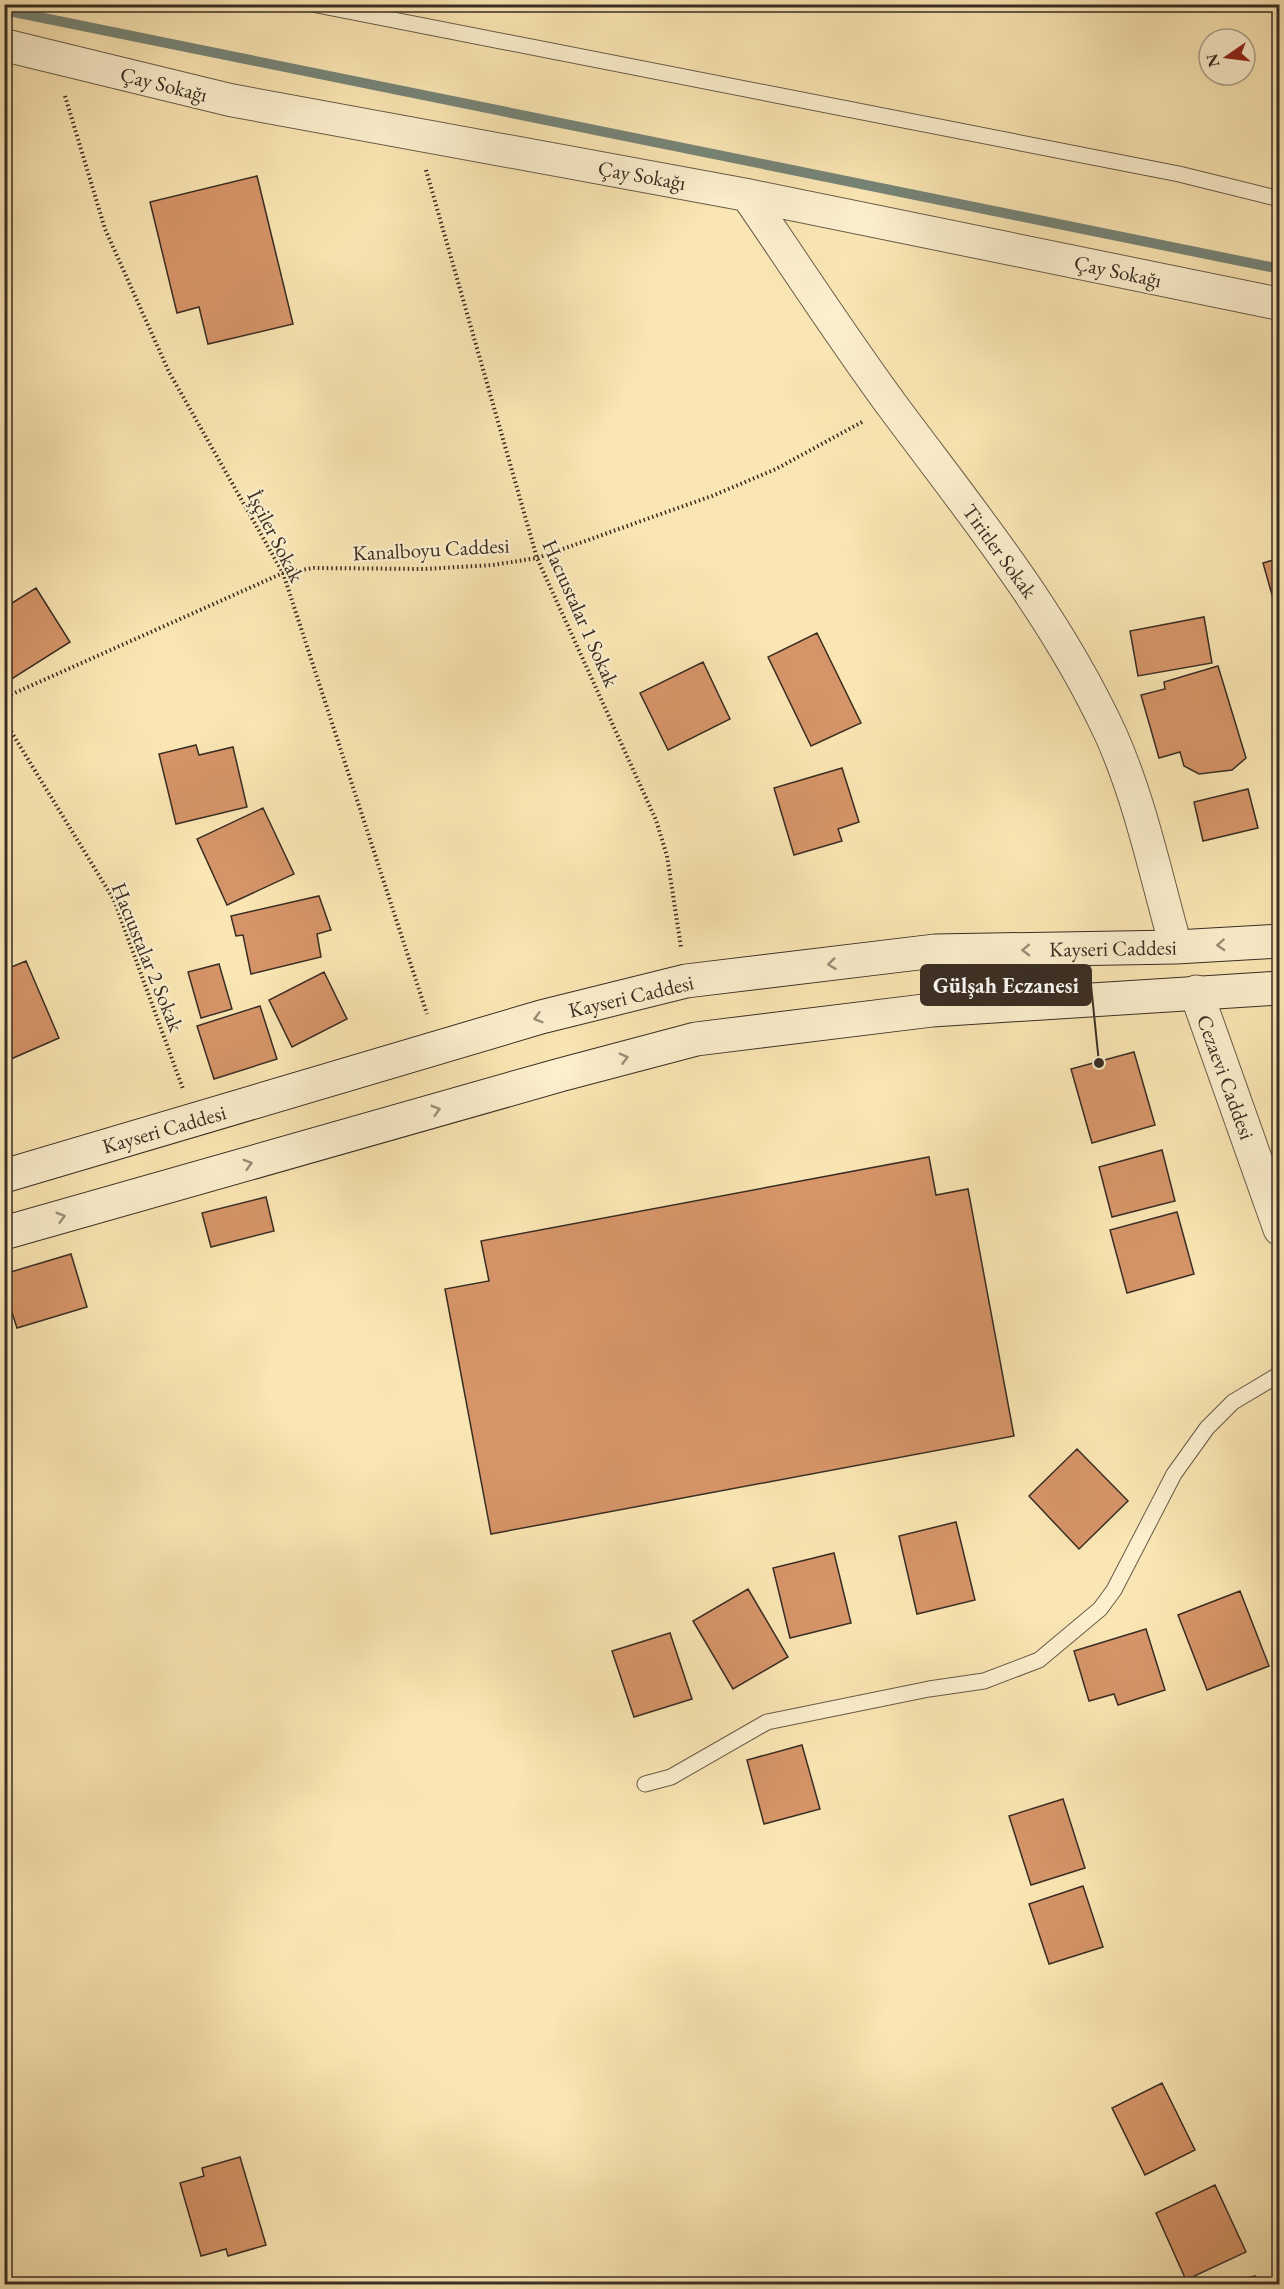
<svg xmlns="http://www.w3.org/2000/svg" width="1284" height="2289" font-family="'EB Garamond',serif">
  <style>
    .lines { fill: none; stroke-linecap: round; stroke-linejoin: round }
    .stream { stroke: #768578; stroke-width: 10 }
    .building { fill: #d69569; stroke: #392d23; stroke-width: 1.5 }
    .service-casing { stroke: #695b47; stroke-width: 17 }
    .minor-casing { stroke: #695b47; stroke-width: 34 }
    .tertiary-casing { stroke: #695b47; stroke-width: 35 }
    .secondary-casing { stroke: #392d23; stroke-width: 35 }
    .path { stroke: #392d23; stroke-width: 4; stroke-dasharray: 1.5 3; stroke-linecap: butt }
    .service { stroke: #fcefce; stroke-width: 15 }
    .minor { stroke: #fcefce; stroke-width: 32 }
    .tertiary { stroke: #fcefce; stroke-width: 33 }
    .secondary { stroke: #fcefce; stroke-width: 33 }
    .oneway { stroke: #9a8e78 }
    .labels { text-anchor: middle; dominant-baseline: central; stroke-width: 4.5; stroke-linejoin: round; paint-order: stroke }
    .street-label { font-size: 21px; fill: #392d23; stroke: #fcefce }
    .leader { fill: none; stroke: #392d23; stroke-width: 2 }
    .callout-dot { fill: #392d23; stroke: #fcefce; stroke-width: 2 }
    .callout { fill: #392d23; stroke: #392d23; stroke-width: 2 }
    .callout-label { font-size: 22px; text-anchor: middle; font-weight: bold; fill: #fff }
  </style>
  <rect width="100%" height="100%" fill="#fae6b4"/>
  <filter id="stains"><feTurbulence type="fractalNoise" baseFrequency=".00333" numOctaves="4"/><feColorMatrix values="0 0 0 0 .2 0 0 0 0 .09 0 0 0 0 .02 0 0 0 .5 -.17"/></filter>
  <radialGradient id="worn" r=".72"><stop offset=".6" stop-color="#630" stop-opacity="0"/><stop offset="1" stop-color="#630" stop-opacity=".3"/></radialGradient>
  <g class="lines">
    <path class="stream" d="M4,10L1280,269"/>
  </g>
  <path class="building" d="M257,176L293,324L208,344L199,307L177,313L150,202Z
    M1280,558V623L1263,563Z
    M36,588L70,642L10,680L4,670V608Z
    M1204,617L1212,663L1138,676L1130,631Z
    M817,633L861,723L811,746L768,657Z
    M703,662L730,719L668,750L640,693Z
    M1218,666L1246,758L1232,770L1199,774L1184,766L1180,752L1159,758L1141,695L1165,689L1164,682Z
    M196,745L199,755L233,747L247,807L176,824L159,754Z
    M842,768L859,822L838,829L842,841L794,855L774,788Z
    M1248,789L1258,828L1203,841L1194,802Z
    M263,808L294,874L227,905L197,839Z
    M319,896L331,930L317,934L321,957L251,974L243,935L236,936L231,916Z
    M26,961L59,1038L4,1062V970Z
    M219,964L232,1009L201,1018L188,972Z
    M324,972L347,1019L292,1047L269,1000Z
    M260,1006L277,1059L214,1079L197,1026Z
    M1134,1052L1155,1125L1092,1143L1071,1069Z
    M1162,1150L1175,1201L1112,1217L1099,1167Z
    M929,1157L936,1195L968,1189L1014,1436L491,1534L445,1289L489,1281L481,1241Z
    M266,1197L274,1231L211,1247L202,1213Z
    M1177,1212L1194,1274L1127,1293L1110,1230Z
    M71,1254L87,1307L17,1328L4,1288V1274Z
    M1077,1449L1128,1501L1079,1549L1029,1496Z
    M956,1522L975,1600L917,1614L899,1536Z
    M834,1553L851,1623L790,1638L773,1568Z
    M748,1589L788,1657L733,1689L693,1621Z
    M1240,1591L1269,1666L1207,1690L1178,1615Z
    M1146,1629L1165,1690L1118,1705L1114,1694L1089,1701L1074,1651Z
    M670,1633L692,1699L634,1717L612,1651Z
    M802,1745L820,1809L764,1824L747,1760Z
    M1063,1799L1085,1868L1031,1885L1009,1816Z
    M1083,1886L1103,1947L1049,1964L1029,1904Z
    M1162,2083L1195,2150L1145,2175L1112,2108Z
    M240,2157L266,2245L228,2256L226,2249L201,2256L180,2183L204,2176L202,2168Z
    M1215,2185L1246,2252L1186,2280L1156,2213Z
    M1255,2276L1257,2284H1225Z
    M962,2280L963,2284H940Z"/>
  <g class="lines">
    <g class="service-casing">
      <path id="service" d="M312,4L1179,174L1280,199
        M645,1784L671,1777L767,1722L929,1689L984,1681L1039,1660L1100,1609L1114,1590L1174,1474L1207,1428L1233,1402L1280,1374"/>
    </g>
    <g class="minor-casing">
      <path id="minor" d="M4,45L230,100L747,195L1280,304
        M747,195C796,266 843,339 894,408C972,513 1056,615 1111,735C1141,802 1156,877 1176,947"/>
    </g>
    <g class="tertiary-casing">
      <path id="tertiary" d="M1196,992L1280,1229"/>
    </g>
    <g class="secondary-casing">
      <path id="secondary" d="M4,1176L541,1017L686,981L935,951L1176,947L1280,941
        M4,1233L560,1075L696,1039L932,1010L1280,988"/>
    </g>
    <path class="path" d="M65,96L105,229L169,372L283,573L427,1014
      M426,170L537,558L656,820L667,856L681,947
      M4,700L10,695L283,573L314,568L425,569L493,565L537,558L712,496L776,469L862,422
      M4,720L114,900L183,1089"/>
    <use href="#service" class="service"/>
    <use href="#minor" class="minor"/>
    <use href="#tertiary" class="tertiary"/>
    <use href="#secondary" class="secondary"/>
  </g>
  <defs><path id="oneway-chevron" d="M-2-3.5L2.5 0L-2 3.5" fill="none" stroke-width="1.6" stroke-linecap="round" stroke-linejoin="round" transform="scale(1.5)"/></defs>
  <g class="oneway">
    <use href="#oneway-chevron" transform="translate(1221 945) rotate(177)"/>
    <use href="#oneway-chevron" transform="translate(1026 950) rotate(179)"/>
    <use href="#oneway-chevron" transform="translate(832 964) rotate(173)"/>
    <use href="#oneway-chevron" transform="translate(538 1018) rotate(164)"/>
    <use href="#oneway-chevron" transform="translate(624 1058) rotate(-15)"/>
    <use href="#oneway-chevron" transform="translate(436 1110) rotate(-16)"/>
    <use href="#oneway-chevron" transform="translate(248 1164) rotate(-16)"/>
    <use href="#oneway-chevron" transform="translate(61 1217) rotate(-16)"/>
  </g>
  <g class="labels">
    <g class="street-label">
      <text transform="translate(164 84) rotate(14)">Çay Sokağı</text>
      <text transform="translate(642 175) rotate(10)">Çay Sokağı</text>
      <text transform="translate(1118 271) rotate(12)">Çay Sokağı</text>
      <text transform="translate(276 536) rotate(63)">İşçiler Sokak</text>
      <text transform="translate(431 549) rotate(-3)">Kanalboyu Caddesi</text>
      <text transform="translate(1000 551) rotate(54)">Tiritler Sokak</text>
      <text transform="translate(581 613) rotate(66)">Hacıustalar 1 Sokak</text>
      <text transform="translate(1113 948) rotate(-1)">Kayseri Caddesi</text>
      <text transform="translate(148 957) rotate(68)">Hacıustalar 2 Sokak</text>
      <text transform="translate(631 996) rotate(-13)">Kayseri Caddesi</text>
      <text transform="translate(1226 1077) rotate(70)">Cezaevi Caddesi</text>
      <text transform="translate(164 1129) rotate(-16)">Kayseri Caddesi</text>
    </g>
  </g>
  <path class="leader" d="M1099 1063L1091 985"/>
  <circle class="callout-dot" cx="1099" cy="1063" r="6"/>
  <rect class="callout" x="921" y="965" width="170" height="40" rx="6"/>
  <g class="callout-label">
    <text x="1006" y="993">Gülşah Eczanesi</text>
  </g>
  <rect width="1284" height="2289" fill="none" stroke="#fae6b4" stroke-width="24"/>
  <rect x="6" y="6" width="1272" height="2277" fill="none" stroke="#392d23" stroke-width="3"/>
  <rect x="12" y="12" width="1260" height="2265" fill="none" stroke="#392d23" stroke-width="1.5"/>
  <g transform="translate(1227 57) rotate(256)"><circle r="28" fill="#fcefce" stroke="#aea18a" stroke-width="1.5"/>
  <path d="M0-4.5L10 22L0 15L-10 22Z" fill="#8f2418"/>
  <text y="-9" font-size="16" font-weight="bold" text-anchor="middle" fill="#392d23">N</text>
  </g>
  <rect width="100%" height="100%" filter="url(#stains)"/>
  <rect width="100%" height="100%" fill="url(#worn)"/>
</svg>
